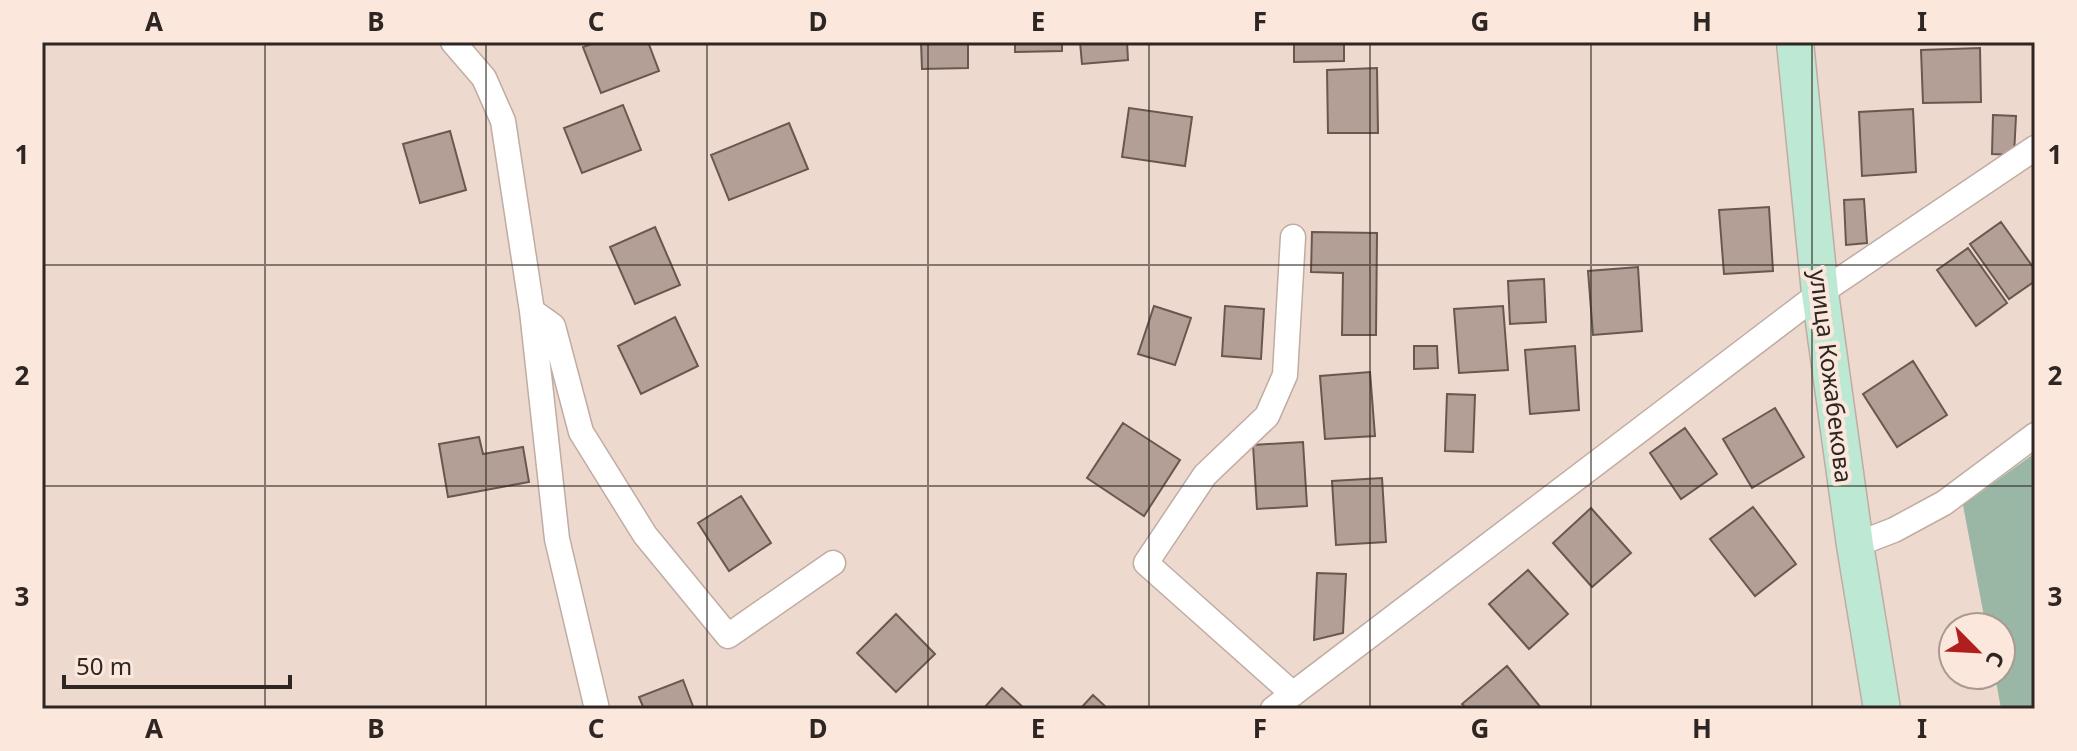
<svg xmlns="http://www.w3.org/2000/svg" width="2077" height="751" font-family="'Noto Sans',sans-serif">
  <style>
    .green { fill: #9ab6a5 }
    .building { fill: #b39f96; stroke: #6a5850; stroke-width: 2 }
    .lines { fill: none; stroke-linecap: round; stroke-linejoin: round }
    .minor-casing { stroke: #c0aca2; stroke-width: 27 }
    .secondary-casing { stroke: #c0aca2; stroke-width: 39 }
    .minor { stroke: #fff; stroke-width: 24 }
    .secondary { stroke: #bce8d4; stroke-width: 36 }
    .grid { fill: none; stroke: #2d2622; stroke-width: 2; stroke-opacity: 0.55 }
    .labels { text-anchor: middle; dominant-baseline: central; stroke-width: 8; stroke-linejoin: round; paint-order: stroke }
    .street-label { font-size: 24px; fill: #2d2622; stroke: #fbe7dc }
    .neatline { fill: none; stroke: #2d2622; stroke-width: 3 }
    .grid-label { font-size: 26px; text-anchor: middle; font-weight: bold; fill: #2d2622 }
  </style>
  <rect width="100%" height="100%" fill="#eed9cf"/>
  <path class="green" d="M2035,453V709H2001L1995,675H2001V627H1986L1963,505Z"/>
  <path class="building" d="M597,42H648L659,71L601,93L583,47Z
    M921,42H968V68L922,69Z
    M1015,42H1062V51L1015,52Z
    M1080,42H1127L1128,60L1082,64Z
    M1294,42H1344V61L1294,62Z
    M1980,48L1981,102L1923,103L1921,50Z
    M1377,68L1378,133H1328L1327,70Z
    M623,105L641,150L582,173L564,128Z
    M1129,108L1192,117L1185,166L1122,157Z
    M1913,109L1916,172L1862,176L1859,112Z
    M1993,115L2016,116L2014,155L1992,154Z
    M789,123L808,169L729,200L711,155Z
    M450,131L466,190L420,203L403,144Z
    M1864,199L1867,243L1846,245L1844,200Z
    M1769,207L1773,271L1724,274L1719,210Z
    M2001,222L2035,270V281L2009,299L1970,244Z
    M655,227L680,285L635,304L610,247Z
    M1312,232L1377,233L1376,335H1342L1343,273L1311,272Z
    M1968,248L2007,303L1976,326L1937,270Z
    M1638,267L1642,331L1593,335L1588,271Z
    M1544,279L1546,322L1510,324L1508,281Z
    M1154,306L1191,318L1175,365L1138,354Z
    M1225,306L1264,309L1261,359L1222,356Z
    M1503,306L1508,370L1459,373L1454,309Z
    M675,317L698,366L641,394L618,346Z
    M1414,346H1437L1438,368L1414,369Z
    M1575,346L1579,410L1530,414L1525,350Z
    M1913,361L1947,415L1897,447L1863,394Z
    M1370,372L1375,436L1325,439L1320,376Z
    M1447,394L1475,395L1473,452L1445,451Z
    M1775,408L1804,457L1752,488L1723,439Z
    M1123,423L1180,460L1144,516L1087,478Z
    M1685,428L1717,474L1681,499L1650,453Z
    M479,437L483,454L523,447L529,482L448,497L439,444Z
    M1303,442L1307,506L1257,509L1253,445Z
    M1382,478L1386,542L1336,545L1332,481Z
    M741,496L771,543L729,571L698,523Z
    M1753,507L1796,564L1755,596L1710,539Z
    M1591,508L1631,553L1592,587L1553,543Z
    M1528,570L1568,614L1529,649L1489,604Z
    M1317,573L1346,574L1343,633L1314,640Z
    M896,614L935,654L896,692L857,653Z
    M1507,666L1542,709H1467L1462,704Z
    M683,680L694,709H644L639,697Z
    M1002,688L1025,709H983Z
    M1093,695L1108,709H1080Z"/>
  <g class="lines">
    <g class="minor-casing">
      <path id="minor" d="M453,42L484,78L503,121L532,311L557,539L597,709
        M1293,237L1285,375L1267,416L1205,475L1146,563L1293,694
        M532,311L553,326L581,432L645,535L728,636L833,563
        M1855,545L1894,530L1944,503L2035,435
        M1273,709L1820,293L2035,148"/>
    </g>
    <g class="secondary-casing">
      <path id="secondary" d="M1795,42L1820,293L1855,545L1882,709"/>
    </g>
    <use href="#minor" class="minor"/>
    <use href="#secondary" class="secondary"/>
  </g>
  <path class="grid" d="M265,42V709M486,42V709M707,42V709M928,42V709M1149,42V709M1370,42V709M1591,42V709M1812,42V709M42,265H2035M42,486H2035"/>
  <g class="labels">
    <g class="street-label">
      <text transform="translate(1832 376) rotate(83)">улица Кожабекова</text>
    </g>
  </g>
  <rect width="2077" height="751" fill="none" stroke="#fbe7dc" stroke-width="88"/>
  <g transform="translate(1977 651) rotate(114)"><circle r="38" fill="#fbe7dc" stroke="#a99a92" stroke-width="2"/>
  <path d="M0-6L14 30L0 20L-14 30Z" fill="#b01f1d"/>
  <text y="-12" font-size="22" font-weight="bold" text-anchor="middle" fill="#2d2622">С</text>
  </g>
  <path d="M64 675v12h226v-12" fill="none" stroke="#2d2622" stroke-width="4"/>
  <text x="76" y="675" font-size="24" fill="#2d2622" stroke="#fbe7dc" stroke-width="6" paint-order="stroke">50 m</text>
  <rect x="44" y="44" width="1989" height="663" class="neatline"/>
  <g class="grid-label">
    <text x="154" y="31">A</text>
    <text x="376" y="31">B</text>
    <text x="596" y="31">C</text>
    <text x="818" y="31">D</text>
    <text x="1038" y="31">E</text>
    <text x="1260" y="31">F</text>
    <text x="1480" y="31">G</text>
    <text x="1702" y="31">H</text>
    <text x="1922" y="31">I</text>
    <text x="22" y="164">1</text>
    <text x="2055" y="164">1</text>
    <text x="22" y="385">2</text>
    <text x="2055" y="385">2</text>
    <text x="22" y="606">3</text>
    <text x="2055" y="606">3</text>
    <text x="154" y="738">A</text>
    <text x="376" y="738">B</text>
    <text x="596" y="738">C</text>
    <text x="818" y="738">D</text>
    <text x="1038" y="738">E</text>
    <text x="1260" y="738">F</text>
    <text x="1480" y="738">G</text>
    <text x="1702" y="738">H</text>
    <text x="1922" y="738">I</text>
  </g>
</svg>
